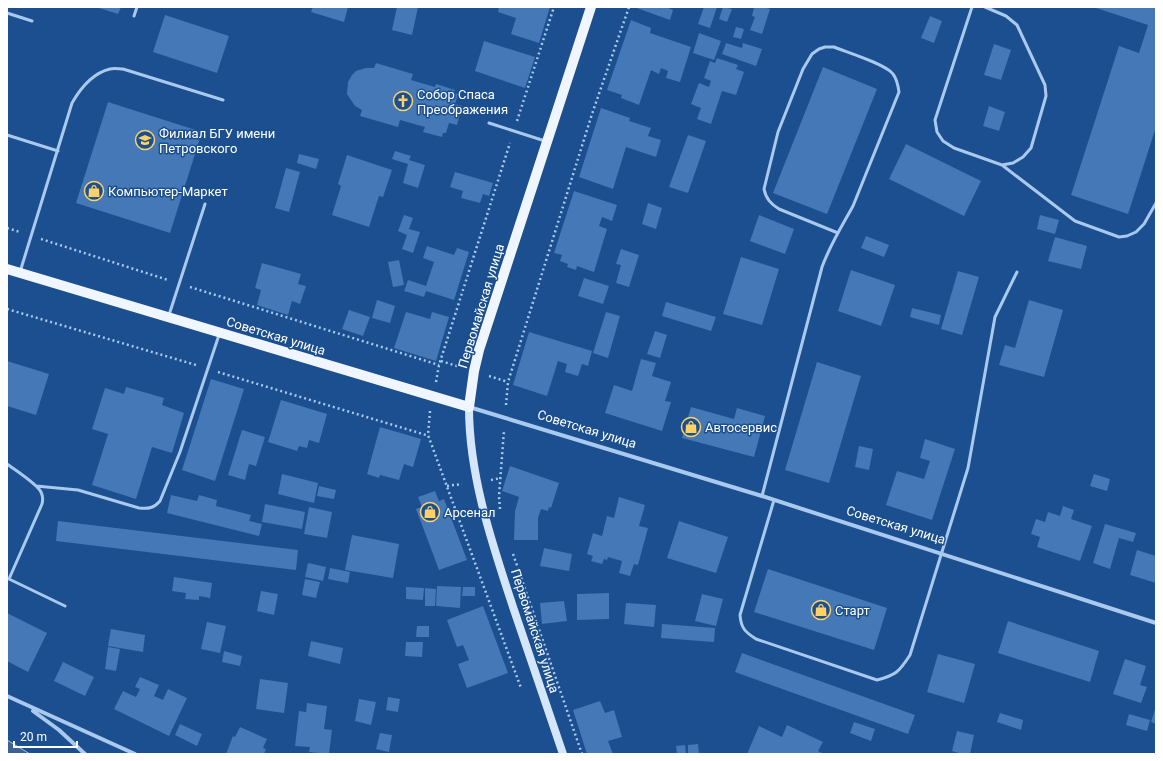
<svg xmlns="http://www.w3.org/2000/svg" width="1163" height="761" font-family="Roboto,sans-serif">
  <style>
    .water { fill: #3c6290; stroke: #9cc4f0 }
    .building { fill: #4478b7 }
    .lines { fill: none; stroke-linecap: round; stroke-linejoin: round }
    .path { stroke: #a9c9ee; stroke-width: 2.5; stroke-dasharray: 2 3; stroke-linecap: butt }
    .lane { stroke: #a9c9ee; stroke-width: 3 }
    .street { stroke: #a9c9ee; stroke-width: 4 }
    .secondary { stroke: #d6e6fa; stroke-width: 8 }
    .primary { stroke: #f0f6ff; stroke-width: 10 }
    .labels { text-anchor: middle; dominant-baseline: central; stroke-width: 3; stroke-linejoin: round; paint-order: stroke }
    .poi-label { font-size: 13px; fill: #fff; stroke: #1b4f8f; text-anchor: start }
    .street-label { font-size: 13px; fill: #fff; stroke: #1b4f8f }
  </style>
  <rect width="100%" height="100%" fill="#1b4f8f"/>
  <path class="water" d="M7,740L30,754H7Z"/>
  <path class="building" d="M96,7H121L118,14Z
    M313,7H348L344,22L311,12Z
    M397,7H418L412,35L392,30Z
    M499,7H550L539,43L511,34L516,18L498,12Z
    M634,7H666L673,10L670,20Z
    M704,7H717L710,28L698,24Z
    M723,7L732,9L727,22L719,19Z
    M754,7H763L770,9L762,34L750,30L755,17L752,16Z
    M1093,7H1156V127L1128,214L1071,195L1119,46L1139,53L1148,25Z
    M165,15L229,36L217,73L153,52Z
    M930,16L942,21L934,43L921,38Z
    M631,20L651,28L650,33L691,47L680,82L666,78L668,71L661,68L659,74L651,70L639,105L621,98L622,95L607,90Z
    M736,27L744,29L741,39L733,37Z
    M699,33L721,41L714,60L693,53Z
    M484,41L535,57L525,88L475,71Z
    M726,43L742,48L743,43L762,49L756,66L722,54Z
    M994,44L1011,50L1001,80L984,75Z
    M717,58L738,65L736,69L744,72L736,95L722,91L711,124L697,119L701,108L691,104L699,83L709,87L711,81L704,78L710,61L715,63Z
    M376,63L413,74L411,80L435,87L436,84L455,90L454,93L458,94L455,104L462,106L457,125L449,123L446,133H443L442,137L423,132L425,127L400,120L398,127L360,116L362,110L355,106L347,94L348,82L352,75L356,71L366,68H374Z
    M823,67L877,89L827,214L773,193Z
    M108,102L202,132L170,233L76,203Z
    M989,106L1005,112L999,131L983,126Z
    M601,108L630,118L629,121L651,128L648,136L661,140L656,157L626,147L613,189L579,177Z
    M688,135L706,141L688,193L669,187Z
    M906,144L981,181L964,216L889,179Z
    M395,151L411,156L409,160L425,165L418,188L403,183L408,164L392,159Z
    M299,154L319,159L316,169L297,163Z
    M347,155L392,170L383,197L379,196L369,227L332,215L341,186L338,184Z
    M286,168L300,172L289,212L275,208Z
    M455,172L493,183L489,196L483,194L480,203L461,198L463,191L450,187Z
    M574,191L617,205L612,221L602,217L599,226L607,229L594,272L577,266L576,270L567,267L568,264L560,261L562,255L554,253Z
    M648,203L662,208L656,229L642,224Z
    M404,215L413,218L409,229L420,232L413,253L402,249L407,235L398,231Z
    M759,215L794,229L785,254L750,241Z
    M1040,215L1059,220L1055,234L1037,229Z
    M866,236L889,245L884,257L861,248Z
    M1055,237L1087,246L1081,269L1048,261Z
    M427,246L454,255L457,248L469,252L454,300L426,291L424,297L404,291L408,280L426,286L434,262L423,258Z
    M621,249L639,255L629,287L616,283L621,265L616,264Z
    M741,257L779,269L762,325L723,314Z
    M399,260L404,285L393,287L388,262Z
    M262,263L301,274L298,284L306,286L300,304L292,301L288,315L257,305L261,290L255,288Z
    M851,270L895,285L881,326L838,311Z
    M958,271L979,277L962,335L941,329Z
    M584,278L609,286L603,304L578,296Z
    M377,300L395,306L390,323L372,318Z
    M1029,300L1063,310L1044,377L999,365L1005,345L1015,348Z
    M666,302L716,317L711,331L662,316Z
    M912,308L941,315L939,325L910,317Z
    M349,310L370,317L363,336L342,329Z
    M406,312L430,319L432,312L449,317L436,361L394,348Z
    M606,312L620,316L608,358L593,353Z
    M655,331L667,335L660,358L647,354Z
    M529,332L592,351L588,366L582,364L578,376L565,372L567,364L558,361L547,396L513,385Z
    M641,359L656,363L652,376L671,382L665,401L671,402L662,431L605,413L614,385L632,391Z
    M7,361L49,374L36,415L7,406Z
    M817,362L861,376L829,483L785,470Z
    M211,379L244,389L215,481L182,470Z
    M126,387L164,398L162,405L184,413L172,453L152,447L136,499L92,485L108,434L92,429L105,388L124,394Z
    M281,400L327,414L319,443L309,440L307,448L299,446L297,451L268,442Z
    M691,407L734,419L737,408L765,416L754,457L682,438Z
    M380,427L421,439L413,467L404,464L399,480L380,475L379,478L367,474Z
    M242,430L265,437L256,466L249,464L245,480L228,475Z
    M925,439L955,449L932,520L886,505L897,471L924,479L930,461L920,458Z
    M859,446L873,449L869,470L855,467Z
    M510,466L559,483L551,508L549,507L548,511L541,509L538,518V540H514L515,511L519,497L502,491Z
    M282,474L318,483L314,503L278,494Z
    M1094,474L1110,479L1107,491L1090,486Z
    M319,486L336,490L334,499L317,496Z
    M435,491L439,501L444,499L467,560L439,570L416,509L422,507L418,497Z
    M171,495L197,501L199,495L217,500L216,506L251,515L249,521L262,524L259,536L167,513Z
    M619,497L645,505L639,526L648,528L638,565L634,564L630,576L619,573L622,561L608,557L607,560L604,559L602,564L591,561L593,556L587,554L593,533L602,536L607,516L614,518Z
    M265,504L305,512L302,529L262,522Z
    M1063,506L1074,510L1071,519L1092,526L1080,561L1037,547L1040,537L1031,534L1036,519L1045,522L1048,512L1060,516Z
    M309,507L332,512L327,538L304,534Z
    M58,521L298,550L296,570L56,541Z
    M679,521L728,537L716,573L667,558Z
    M1105,524L1136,533L1133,542L1119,538L1110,569L1093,563Z
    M352,535L399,544L393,578L345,570Z
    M544,548L572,554L569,571L540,566Z
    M1137,550L1156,556V583L1130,575Z
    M308,563L326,567L323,581L305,577Z
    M330,568L350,572L348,583L328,579Z
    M768,569L887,608L874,650L754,612Z
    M174,577L212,583L210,598L199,596V600L185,599L186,593L172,591Z
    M305,579L320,582L316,598L302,595Z
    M437,586L461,587L460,608L436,606Z
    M406,587L424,588L423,600L406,599Z
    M463,587H475V596H462Z
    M425,588L436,589L435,606H425Z
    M261,591L278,594L274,615L257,611Z
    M609,593V619L577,620V594Z
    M702,594L723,599L716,626L695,621Z
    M564,601L567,621L542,624L540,603Z
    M626,603L656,605L654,627L624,624Z
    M483,606L508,673L467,688L458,664L469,660L463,645L457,647L447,620Z
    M7,613L47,633L28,672L7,661Z
    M1008,621L1099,651L1090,682L998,653Z
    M207,622L226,626L220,653L201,649Z
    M662,624L715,628L714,642L661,638Z
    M417,626H429V637H416Z
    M111,629L145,635L143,652L108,646Z
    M311,641L343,648L340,664L308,656Z
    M406,642H423L422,657L405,656Z
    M108,647L120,649L116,671L105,669Z
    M224,651L242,656L240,666L222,662Z
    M742,653L915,715L908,734L735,672Z
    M938,654L975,664L964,703L927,692Z
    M1125,659L1146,666L1140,685L1147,687L1141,703L1113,694Z
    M63,662L94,677L85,696L54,681Z
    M140,677L159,685L154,696L163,700L168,689L187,698L169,736L114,709L123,691L136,697L140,689L135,687Z
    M260,679L288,683L284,713L256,709Z
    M388,697L400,699L398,712L386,710Z
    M359,699L376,702L371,725L355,721Z
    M600,701L605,713L614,710L622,737L608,741L613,754H587L573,710Z
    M307,703L327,706L324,729L332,730L329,754L309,752L310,747L295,746L299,711L306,712Z
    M1156,706V724L1151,722Z
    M1000,713L1023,720L1021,730L997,722Z
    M1129,714L1150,720L1147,731L1126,725Z
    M854,722L875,729L871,741L850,733Z
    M180,724L202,734L197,746L175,735Z
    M787,725L823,742L818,751L824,754H747L759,726L782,737Z
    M240,727L267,739L263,748L266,749L264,754H226L233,736L235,737Z
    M957,731L974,735L970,754H962L952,751Z
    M380,733L392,735L389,752L376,749Z
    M698,744L699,754H688V745Z
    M685,745L686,754H677L676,746Z"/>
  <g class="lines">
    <path class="path" d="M517,121L554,7
      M7,228L20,232
      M41,239L168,280
      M190,287L439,365
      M7,309L196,365
      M441,361L460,367
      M218,372L426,435
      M489,376L508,382
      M436,382L439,365L510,143
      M506,405L508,382L592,114L629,7
      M430,411L428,435L521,688
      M491,480L501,478
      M447,486L462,484
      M500,509L499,496L504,430
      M513,554L582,754"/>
    <path class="lane" d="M972,7L935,120L937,132L943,141L954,148L1002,165L1013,163L1023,157L1031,148L1046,96L1045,85L1017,25L1006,16L985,7
      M7,13L32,21
      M134,16L137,7
      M489,123L545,141
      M7,135L58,151
      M1002,165L1075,221L1119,237L1127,236L1136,232L1144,224L1156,203
      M20,272L72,103C80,89 93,73 110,69C114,68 119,69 123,69L223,100
      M169,315L205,204
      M7,464C15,470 37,484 41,492C43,496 43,500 42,504L9,579
      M36,486L78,490L139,508C149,509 154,508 160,501L180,452L219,335
      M762,496L822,267C830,245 842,226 853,206L899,92C898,85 897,79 893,74C886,64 846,52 834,47H825L819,49L812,54L803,69L778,132L764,189C766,199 771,204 779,209L838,233
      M774,500L740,615C741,628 745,632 756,639L877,680C896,675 899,672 910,655L968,468L995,317L1017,272
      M9,579L65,606"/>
    <path class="street" d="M469,407L762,496L1156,623
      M7,696L135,754
      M33,711L59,730L85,754"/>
    <path class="secondary" d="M469,407C469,476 492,543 513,607C530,656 546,705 563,754"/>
    <path class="primary" d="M7,269L469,407L474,371L479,350L591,7"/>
  </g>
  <defs>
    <g id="church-ring" transform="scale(1)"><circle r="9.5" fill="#1b4f8f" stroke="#ffd166" stroke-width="1.5"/><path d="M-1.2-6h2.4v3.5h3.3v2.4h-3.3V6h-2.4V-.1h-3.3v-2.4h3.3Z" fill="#ffd166"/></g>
    <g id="university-ring" transform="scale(1)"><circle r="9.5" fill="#1b4f8f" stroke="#ffd166" stroke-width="1.5"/><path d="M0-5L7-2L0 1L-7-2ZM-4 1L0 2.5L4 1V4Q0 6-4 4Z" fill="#ffd166"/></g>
    <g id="shop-ring" transform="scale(1)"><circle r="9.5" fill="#1b4f8f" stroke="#ffd166" stroke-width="1.5"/><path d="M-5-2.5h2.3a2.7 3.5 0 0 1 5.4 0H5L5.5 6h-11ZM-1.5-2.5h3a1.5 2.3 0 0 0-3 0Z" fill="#ffd166"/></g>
  </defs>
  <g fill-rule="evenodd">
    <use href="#church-ring" x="403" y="101"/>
    <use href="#university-ring" x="145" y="140"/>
    <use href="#shop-ring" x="94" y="191"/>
    <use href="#shop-ring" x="691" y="427"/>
    <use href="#shop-ring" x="430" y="512"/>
    <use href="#shop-ring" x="821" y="610"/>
  </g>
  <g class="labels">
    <g class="poi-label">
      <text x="417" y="94">Собор Спаса<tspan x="417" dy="15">Преображения</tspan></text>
      <text x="159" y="133">Филиал БГУ имени<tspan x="159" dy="15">Петровского</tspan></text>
      <text x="108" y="191">Компьютер-Маркет</text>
      <text x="705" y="427">Автосервис</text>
      <text x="444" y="512">Арсенал</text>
      <text x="835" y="610">Старт</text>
    </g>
    <g class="street-label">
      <text transform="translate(481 306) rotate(-73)">Первомайская улица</text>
      <text transform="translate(276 336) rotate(17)">Советская улица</text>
      <text transform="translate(587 429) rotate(17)">Советская улица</text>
      <text transform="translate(896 525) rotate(17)">Советская улица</text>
      <text transform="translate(535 631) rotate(72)">Первомайская улица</text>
    </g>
  </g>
  <rect width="1163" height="761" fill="none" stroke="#ffffff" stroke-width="16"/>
  <path d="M14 741v6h63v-6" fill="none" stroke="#ffffff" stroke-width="2"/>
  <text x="20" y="741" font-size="12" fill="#ffffff" stroke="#1b4f8f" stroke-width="3" paint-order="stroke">20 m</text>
</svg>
